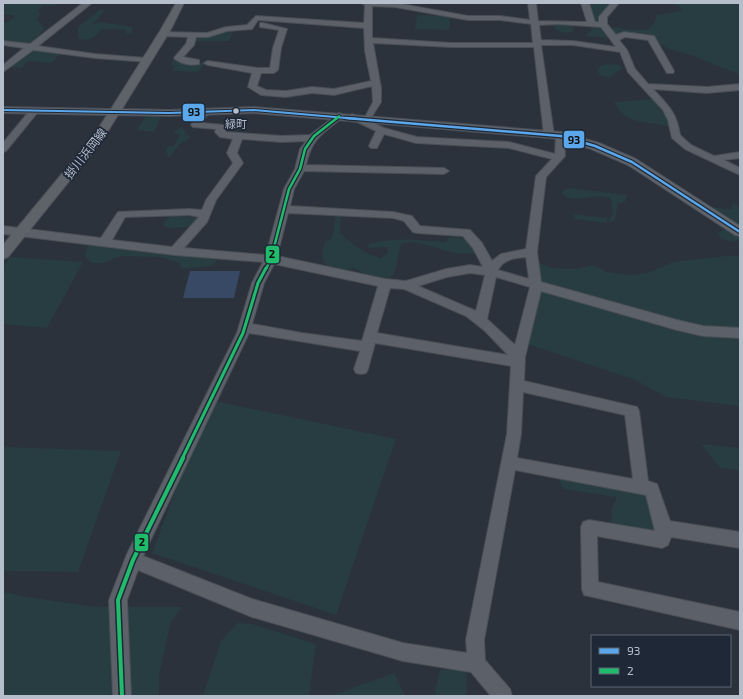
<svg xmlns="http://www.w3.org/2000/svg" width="743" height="699" font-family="'Exo 2','Noto Sans JP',sans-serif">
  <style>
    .green { fill: #283d41 }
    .water { fill: #374965 }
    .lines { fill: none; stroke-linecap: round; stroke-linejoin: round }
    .minor-casing { stroke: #494e55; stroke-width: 2 }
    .major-casing { stroke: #494e57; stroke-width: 2 }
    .minor { fill: #5c6068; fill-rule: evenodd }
    .major { fill: #5e636a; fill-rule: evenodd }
    .bus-1-far1-casing { stroke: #1e2836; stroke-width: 4 }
    .bus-1-casing { stroke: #1e2836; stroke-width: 5 }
    .bus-2-far3-casing { stroke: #1e2836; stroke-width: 4 }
    .bus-2-far2-casing { stroke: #1e2836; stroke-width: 5 }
    .bus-2-far1-casing { stroke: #1e2836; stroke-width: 6 }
    .bus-2-casing { stroke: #1e2836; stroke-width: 7 }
    .bus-1-far1 { stroke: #5aa8eb; stroke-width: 2 }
    .bus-1 { stroke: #5aa8eb; stroke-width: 2.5 }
    .bus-2-far3 { stroke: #20bc6c; stroke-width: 2 }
    .bus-2-far2 { stroke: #20bc6c; stroke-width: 2.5 }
    .bus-2-far1 { stroke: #20bc6c; stroke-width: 3 }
    .bus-2 { stroke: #20bc6c; stroke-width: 4 }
    .bus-dot { fill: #b6becb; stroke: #1e2836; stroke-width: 1.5 }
    .labels { text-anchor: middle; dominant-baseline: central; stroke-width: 3.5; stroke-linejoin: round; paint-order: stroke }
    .far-bus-label { font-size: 11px; fill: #b6becb; stroke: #1e2836 }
    .far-street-label { font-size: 12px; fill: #b6becb; stroke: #1e2836 }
    .line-badge { stroke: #1e2836; stroke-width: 1.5 }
    .pale-badge-label { font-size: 11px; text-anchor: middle; font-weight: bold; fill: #111 }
  </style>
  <rect width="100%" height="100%" fill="#2b323b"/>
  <path class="green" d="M3,3H55L56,6L43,5L38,11L41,14L37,19L45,29L28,45L3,43V23H6L16,16L3,14Z
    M586,3H610L600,16L599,24H594Z
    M671,3H740V74C723,69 707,61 690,55C674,49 666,51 653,38L615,37L612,27L632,30H647L655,22L656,15L682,11L680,6Z
    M100,10H105L92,25L99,22L133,27L131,33L126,34V29H103C91,38 95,41 78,39V27Z
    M417,15L450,16L449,30L415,29Z
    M563,23L574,25L573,32L563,33L555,29L554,25Z
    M590,25L601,26L609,38L586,36L587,33L592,31Z
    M225,30H234L229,41H194L195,35H211Z
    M32,49L60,54L51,63L28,61L21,68L10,67Z
    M174,59L205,63L198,72L172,71L175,66L170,65Z
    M607,64L619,65L623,68L608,78L600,75L597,71L600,66Z
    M653,99L667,118L671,127C649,120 627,127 614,102Z
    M146,116L161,117L154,132L137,130Z
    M181,127L185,131V134L190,136V138L180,144L170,157H167L168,154L165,153L168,146H174L180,135L173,133Z
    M569,188L627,195L625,202L618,203L615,220L610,222L608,221L613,215L611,199C595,191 577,205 563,195V191Z
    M733,202L740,209V228L707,206L732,210Z
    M336,214H341L340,233C353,244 364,254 381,258L388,253L387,247L368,248L369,244C397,236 418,241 446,242L449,237L469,239L481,253C472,253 459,255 450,252C433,248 418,239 401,244L394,274L388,279L368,275L353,268C343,273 322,269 322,255C322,251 324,246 325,242L332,238Z
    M574,214L607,218V223L575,219Z
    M171,216L196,218V221L191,227L169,228L164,225V222Z
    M729,229L740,236V240L733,242L721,239L718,232Z
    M102,245L208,257L217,260L212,266L181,269L180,263L160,257L121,256L103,263H92L86,258L85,253L88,246Z
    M726,256H740V406L666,397L635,380L522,342L539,287L531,260L552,268L576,269L594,265L607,272L630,275L648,273L673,262Z
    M10,257L83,262L47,328L3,324V268Z
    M210,400L396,439L336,615L152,553Z
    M701,444L740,448V470L720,468Z
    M3,447L121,451L78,572L3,571Z
    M558,476L643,489L653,504L655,537L611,529L612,508L617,497L563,489Z
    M3,592L27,597L96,607H182L170,624L159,676V696H3Z
    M237,623L252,624L316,644L309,696H203L221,641Z
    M466,668L467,696H434L440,670Z
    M394,673L405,696H331Z"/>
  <path class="water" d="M190,271H240L234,298H183Z"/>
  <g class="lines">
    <g class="minor-casing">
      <path id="minor" d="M83,3H92L38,46L95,54L146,58L150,60L149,62L95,58L33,50L3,72V65L24,48L3,45V41L30,44Z
        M361,3H396L468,16H500L530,20L528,3H536L538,21L587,22L581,3H589L595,22H599V17L611,3H619L607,17V24L616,35L624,32L654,36L674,71L673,73H667L648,40L625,37L619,40L627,50L635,69L648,84L707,87L740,84V90L707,93L653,89C668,105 677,113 680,135L691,145L714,156L740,152V158L724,160L740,168V175L685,149L672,138L668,120L663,110L628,72L620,52L573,45H541L554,135L549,138L544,135L534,47H451L373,43L381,88V102L369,121L384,128L417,137L509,142L555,154L556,136L558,134H564L565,156L546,177L537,252L541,282L677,320L703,326L740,328V338L703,336L677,330L541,291L525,357L524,381L637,407L639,411L648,481L657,484L670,521L740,532V548L671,537L668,545L662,548L597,536L598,582L740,612V630L584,595L582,589L581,527L583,522L589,520L655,531L646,495L515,470L484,640L485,660L510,689L512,696H491L471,672L403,661L252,617L138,570L127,600L131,696H113L109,600L127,554L237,333L252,283L263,262L175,255L3,234V226L101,238L118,212L189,209L202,210L206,200L233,163L227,153L233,139L220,137L215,132L216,129L193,127L191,125L201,110H207L209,112L202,123L224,125L226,132L282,136L310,135L339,113L342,114V118C322,134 312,138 306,165L444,168L449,171L444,174L304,171L294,189L290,206L393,212L412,216L420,226L470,230L482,243L492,261L501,254L526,249L536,176L552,159L509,148L416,143L384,134L377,148H371L369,146L376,131L347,117L352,114L364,119L373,102L372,86L334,95L312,93L286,97L261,95L248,87L252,73L208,65L204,63L208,61L257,68H270L273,48L279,30L260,27V23H263L287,29L281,48L278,70L274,73H261L257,86L266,90L286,91L312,87L334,89L371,81L365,51L364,28L258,20L252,29L227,31L208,37H196L194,45L183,57L199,60V64C191,66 180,64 174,58L186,44L188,37L163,36L159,34L163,32L207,33L226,27L247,25L256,16L364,23L365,5ZM372,6L395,7L468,20H500L531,24L533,43H451L372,38ZM558,24L601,27L616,47L573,41L541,40L539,25ZM242,139L282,142L306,141L300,149L295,169L284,189L266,255L184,248L207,222L216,200L243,163L237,153ZM288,213L393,218L404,221L413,232L417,233L463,236L473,248L483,267L470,265L446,269L406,281L385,279L277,256ZM189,215L199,217L172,247L112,240L125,217ZM526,257L529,279L498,270C504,259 514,258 526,257ZM274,264L378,286L362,341L302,333L252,324L264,283ZM470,273L485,275L476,311L418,286L447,277ZM496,277L530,287L515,345L487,319ZM390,288L404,289L466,316L485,331L508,355L377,333ZM249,333L360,351L354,369L356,373L361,374L366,373L368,369L375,343L511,366L507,434L466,640L467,653L403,643L252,599L143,556ZM523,392L625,415L633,479L517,458L521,434Z
        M34,108L39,111L37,113L6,151L3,152V143L31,109Z"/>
    </g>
    <g class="major-casing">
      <path id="major" d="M176,3H184L170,31L122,109L169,110L254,107L561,132L599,143L636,159L740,226V236L735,235L628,165L591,149L560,139L254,113L169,116L118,115L103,139L8,257L3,259V245L94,135L107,115L3,113V107L111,109L160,31Z"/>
    </g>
    <use href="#minor" class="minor"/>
    <use href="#major" class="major"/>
    <g class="bus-1-far1-casing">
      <path id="bus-1-far1" d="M3,110L169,113L254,110L358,119"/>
    </g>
    <g class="bus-1-casing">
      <path id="bus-1" d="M346,118L561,136L595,146L632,162L740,232"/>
    </g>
    <g class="bus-2-far3-casing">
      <path id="bus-2-far3" d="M336,119L339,116"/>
    </g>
    <g class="bus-2-far2-casing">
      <path id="bus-2-far2" d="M266,269L271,259L289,189L300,169L305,149L314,136L337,118"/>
    </g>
    <g class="bus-2-far1-casing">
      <path id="bus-2-far1" d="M182,459L243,333L258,283L266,268"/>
    </g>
    <g class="bus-2-casing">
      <path id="bus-2" d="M122,696L118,600L133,560L183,458"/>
    </g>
    <use href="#bus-1-far1" class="bus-1-far1"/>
    <use href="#bus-1" class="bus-1"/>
    <use href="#bus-2-far3" class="bus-2-far3"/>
    <use href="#bus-2-far2" class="bus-2-far2"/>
    <use href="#bus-2-far1" class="bus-2-far1"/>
    <use href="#bus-2" class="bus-2"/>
  </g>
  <circle class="bus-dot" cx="236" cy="111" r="3.5"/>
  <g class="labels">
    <g class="far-bus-label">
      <text x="236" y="123">緑町</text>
    </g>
    <g class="far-street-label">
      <text transform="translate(85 153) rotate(-52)">掛川浜岡線</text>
    </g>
  </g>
  <g class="line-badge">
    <rect x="182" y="103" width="23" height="19" rx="4" fill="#5aa8eb"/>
    <rect x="563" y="130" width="22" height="19" rx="4" fill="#5aa8eb"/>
    <rect x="265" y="245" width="15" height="19" rx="4" fill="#20bc6c"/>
    <rect x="134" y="533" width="15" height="19" rx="4" fill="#20bc6c"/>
  </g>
  <g class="pale-badge-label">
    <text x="194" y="116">93</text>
    <text x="574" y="144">93</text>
    <text x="272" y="258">2</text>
    <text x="142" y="546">2</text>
  </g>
  <rect width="743" height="699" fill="none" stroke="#b6becb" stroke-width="8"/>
  <rect x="591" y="635" width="140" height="52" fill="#1e2836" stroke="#5b6472"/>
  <rect x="599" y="648" width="20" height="6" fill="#5aa8eb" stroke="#5b6472"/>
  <text x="627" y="655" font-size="12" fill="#b6becb">93</text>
  <rect x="599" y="668" width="20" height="6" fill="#20bc6c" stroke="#5b6472"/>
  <text x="627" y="675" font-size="12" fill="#b6becb">2</text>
</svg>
